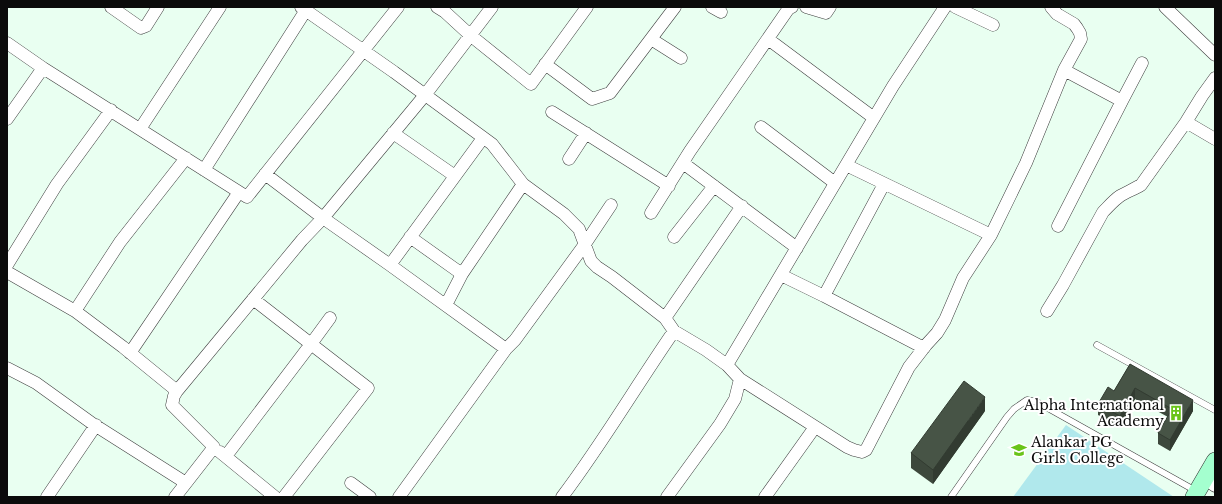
<svg xmlns="http://www.w3.org/2000/svg" width="1222" height="504" font-family="'Libre Baskerville',serif">
  <style>
    .green { fill: #b0e8ec }
    .lines { fill: none; stroke-linecap: round; stroke-linejoin: round }
    .lane-casing { stroke: #3e3e3e; stroke-width: 7 }
    .street-casing { stroke: #3e3e3e; stroke-width: 13 }
    .secondary-casing { stroke: #2d2d2d; stroke-width: 18 }
    .lane { stroke: #fff; stroke-width: 6 }
    .street { stroke: #fff; stroke-width: 12 }
    .secondary { stroke: #a4ffcf; stroke-width: 17 }
    .wall { fill: #3d483c }
    .shaded-wall { fill: #323b31 }
    .building { fill: #475446; stroke: #323b31 }
    .labels { text-anchor: middle; dominant-baseline: central; stroke-width: 4; stroke-linejoin: round; paint-order: stroke }
    .poi-label { font-size: 14px; fill: #0b0b0b; stroke: #fff; text-anchor: end }
  </style>
  <rect width="100%" height="100%" fill="#e9fff1"/>
  <path class="green" d="M1066,425L1174,497H1013Z"/>
  <g class="lines">
    <g class="lane-casing">
      <path id="lane" d="M1097,345L1215,410
        M951,497L1007,417L1014,409L1027,400L1037,402L1196,491"/>
    </g>
    <g class="street-casing">
      <path id="street" d="M111,7L141,28L146,26L158,7
        M301,7L394,72L492,144L523,184L564,214L579,229L591,261L597,267L612,277L665,318L674,331L706,350L727,365L893,86L945,7
        M437,7L445,12L470,35L531,84L587,7
        M712,7L721,12
        M806,7L826,13L830,7
        M955,7L993,25
        M1165,7L1215,55
        M651,39L681,58
        M768,39L874,118
        M7,43L43,68L247,197L398,7
        M545,64L592,99L610,93L675,7
        M1122,101L1142,63
        M552,112L669,186
        M7,119L43,68
        M1186,122L1215,139
        M761,127L835,183
        M140,129L220,7
        M393,133L455,176
        M186,158L120,242L75,311L123,347L177,391L174,396L172,405L214,447L186,483
        M569,159L586,133
        M683,163L797,248
        M846,165L991,235
        M204,170L306,10
        M265,174L323,218L390,265L506,349L515,340L585,244L611,205
        M651,213L690,151L789,8L792,7
        M1058,226L1122,101L1064,70
        M410,237L462,274
        M674,237L714,186
        M7,265L57,184L111,110
        M390,265L483,138
        M7,272L75,311
        M781,275L824,296L924,348
        M824,296L884,184
        M446,305L462,274L523,184
        M1047,311L1063,285L1103,212C1109,206 1114,200 1120,196C1127,192 1134,189 1141,185L1186,122L1202,96L1215,78
        M665,318L742,206
        M130,353L239,192
        M7,368L36,383L93,424L186,483L175,497
        M740,379L847,447L854,450L862,452L866,450L909,367L926,345L937,333L945,320L963,278L991,235L1026,163L1064,70L1081,39L1080,33L1077,28L1074,24L1057,14L1051,7
        M177,391L302,240L323,218L425,95L492,7
        M220,452L275,497
        M226,456L311,344L253,299
        M1204,478L1215,486
        M351,483L370,497
        M47,497L96,425
        M284,497L368,388L311,344L330,318
        M399,497L506,349
        M562,497C602,444 636,386 674,331
        M667,497L720,424L735,399L740,379L727,365
        M765,497L815,427"/>
    </g>
    <g class="secondary-casing">
      <path id="secondary" d="M1194,497L1215,461"/>
    </g>
    <use href="#lane" class="lane"/>
    <use href="#street" class="street"/>
    <use href="#secondary" class="secondary"/>
  </g>
  <path class="wall" d="M1130,364L1193,411L1170,451L1158,444V433L1168,417L1135,399L1120,427L1098,415V404L1114,391Z
    M985,411L933,484L911,468V453Z"/>
  <path class="shaded-wall" d="M1135,388V399L1120,427V416Z
    M985,397V411L933,484V470Z
    M1193,400V411L1170,451V440Z"/>
  <path class="building" d="M1130,364L1193,400L1170,440L1158,433L1172,409L1135,388L1120,416L1098,404L1108,387L1114,391Z
    M964,381L985,397L933,470L911,453Z"/>
  <defs>
    <g id="building-bare" transform="scale(1.2)"><path d="M-4-6H4V6H1V3H-1V6H-4ZM-2.5-4.3h1.7v1.8h-1.7ZM.8-4.3h1.7v1.8H.8ZM-2.5-1h1.7V.8h-1.7ZM.8-1h1.7V.8H.8Z" fill="#69c419" stroke="#fff" stroke-width="2.5" paint-order="stroke"/></g>
    <g id="university-bare" transform="scale(1.2)"><path d="M0-5L7-2L0 1L-7-2ZM-4 1L0 2.5L4 1V4Q0 6-4 4Z" fill="#69c419" stroke="#fff" stroke-width="2.5" paint-order="stroke"/></g>
  </defs>
  <g fill-rule="evenodd">
    <use href="#building-bare" x="1176" y="413"/>
    <use href="#university-bare" x="1019" y="450"/>
  </g>
  <g class="labels">
    <g class="poi-label">
      <text x="1164" y="405">Alpha International<tspan x="1164" dy="16">Academy</tspan></text>
      <text x="1031" y="442" text-anchor="start">Alankar PG<tspan x="1031" dy="16">Girls College</tspan></text>
    </g>
  </g>
  <rect width="1222" height="504" fill="none" stroke="#0b0b0b" stroke-width="16"/>
</svg>
